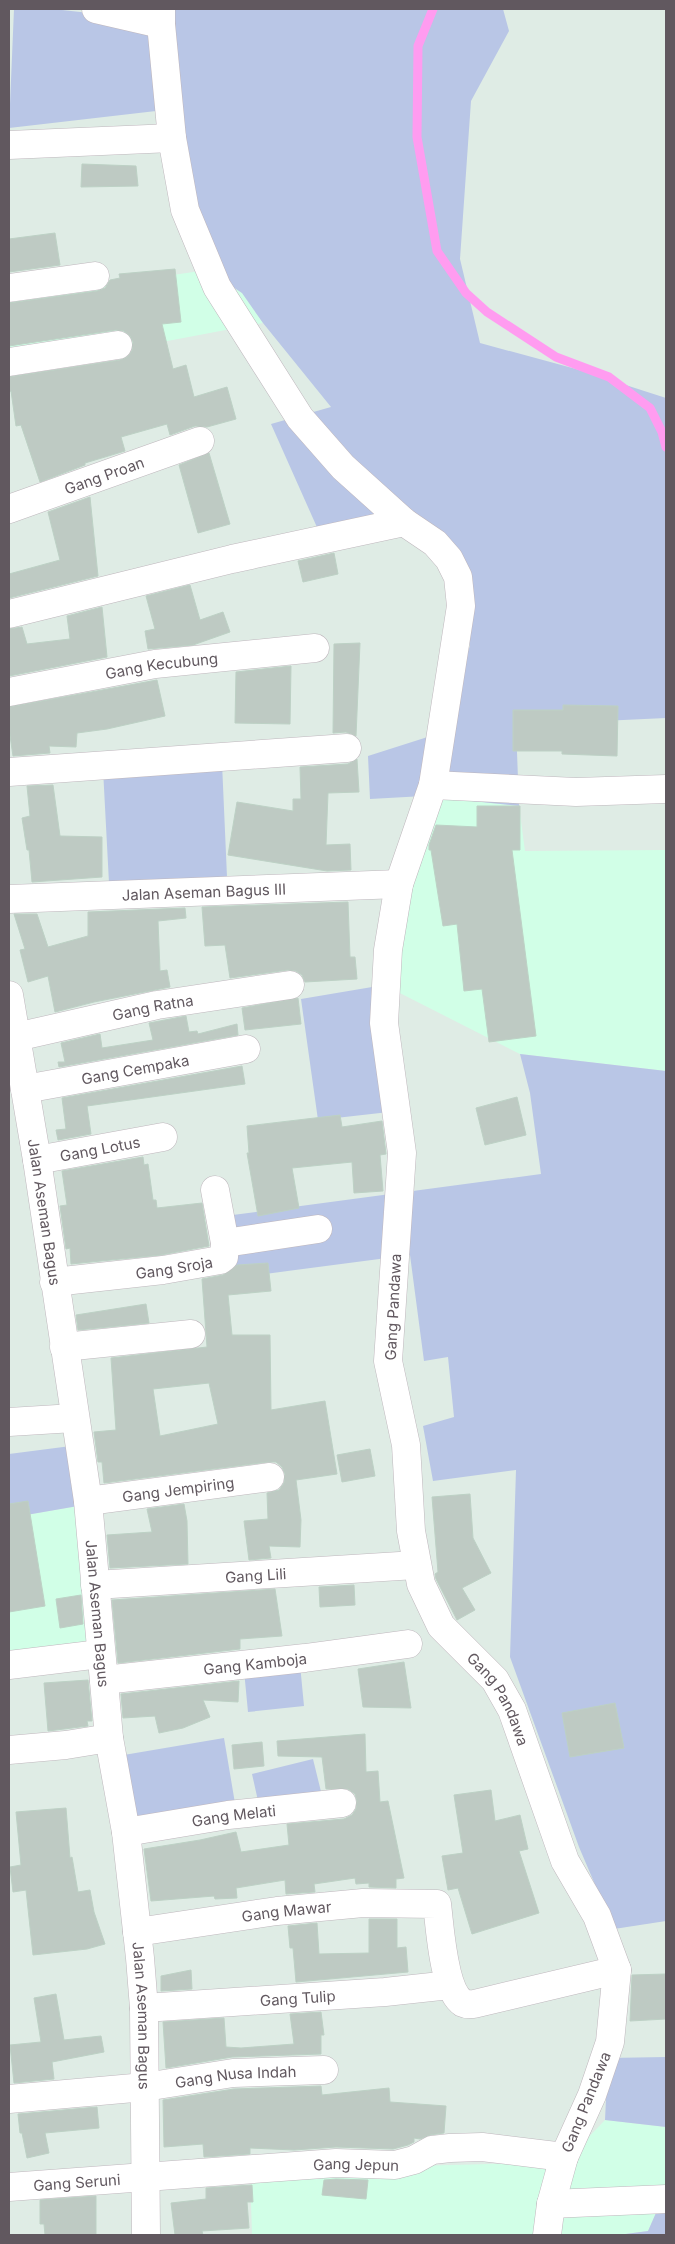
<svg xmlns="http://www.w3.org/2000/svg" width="675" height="2244" font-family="Inter,sans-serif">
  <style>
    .commercial { fill: #d1ffe7 }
    .green { fill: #b9c6e6 }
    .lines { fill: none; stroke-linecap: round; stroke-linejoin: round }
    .stream { stroke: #ff9cf0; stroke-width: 9 }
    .building { fill: #becac3; stroke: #bdd1c5; fill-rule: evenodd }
    .minor-casing { stroke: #bfb7bd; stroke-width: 29 }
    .minor { stroke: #fff; stroke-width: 28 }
    .labels { text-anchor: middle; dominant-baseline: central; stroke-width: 4; stroke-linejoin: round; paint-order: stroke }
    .street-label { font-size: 15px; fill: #61585f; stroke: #fff }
  </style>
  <rect width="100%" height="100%" fill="#dfece5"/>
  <path class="commercial" d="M207,270L242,293L263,323L9,371V299Z
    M424,796L519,806L525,851L666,850V1071L520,1054L384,985Z
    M78,1506L97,1660L9,1667V1518Z
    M605,2120L666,2127V2190L648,2231L618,2235H252L250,2170L565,2162Z"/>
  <path class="green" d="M14,9H53L153,20L159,9H503L509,31L471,101L460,259L480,343L576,369L666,398V718L516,725L519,806L424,796L370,799L368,756L437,734L470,646L447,553L381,526L320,534L271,424L331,407L263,323L242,293L207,270L156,111L9,128Z
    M222,763L227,877L109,883L103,769Z
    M384,985L398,1111L318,1120L301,999Z
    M520,1054L666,1071V1921L614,1929L579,1847L510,1657L516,1470L433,1481L423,1426L454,1417L448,1357L424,1361L410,1255L234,1278L225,1216L541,1174L530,1093Z
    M71,1446L78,1506L9,1518V1454Z
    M299,1654L304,1706L248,1712L243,1660Z
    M224,1738L239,1827L127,1846L112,1757Z
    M313,1759L325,1808L263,1823L252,1774Z
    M666,2057V2127L605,2120L608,2058Z
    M666,2190V2235H618L648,2231Z"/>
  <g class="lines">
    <path class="stream" d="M433,9L418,46L417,137L437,251L466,293L487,312L556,357L609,377L650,408L662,432L666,447"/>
  </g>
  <path class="building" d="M82,164L136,166L138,186L81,187Z
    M55,233L60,265L9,272V239Z
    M175,269L181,322L162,324L173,369L186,365L194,397L227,387L236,419L207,427L195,426L170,435L167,424L121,437L125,451L85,463V465L40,482L21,425L16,426L11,391L9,392V377L120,360L127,357L132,351L133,342L130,336L124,331L116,330L9,346V303L97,291L105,288L110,280L120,278L119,274Z
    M209,453L230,524L198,533L179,465Z
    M90,497L98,576L9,598V574L60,560L48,512Z
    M334,553L338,574L303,582L298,561Z
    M190,585L200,620L223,612L230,632L193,645L148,649L145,631L155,629L146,596Z
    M102,607L107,657L9,676V629L22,627L27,644L70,639L67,616Z
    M360,643L356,736L346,732L333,733L334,644Z
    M291,666L290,724L235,723L236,672Z
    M157,680L165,716L107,729L77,733L76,747L49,746L50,753L13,756L9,729V707Z
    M563,705L618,706L617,756L562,754V751H513V710H563Z
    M357,759L359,792L328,793L326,845L350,844L351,870L327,871L228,855L237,802L293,811V799H301L300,767L348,764Z
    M53,785L60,836L102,837V877L32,882L29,850H27L22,818L30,816L27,786Z
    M477,806H520V850H512L536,1036L489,1042L482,989L464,991L457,924L443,926L431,850H429V845L436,825L477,827Z
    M348,902L350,957H355L357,979L305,982L302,975L296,971L288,970L230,978L225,945L205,946L202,907Z
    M185,908L186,918L158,921L160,971L167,970L170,987L94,1002L55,1012L48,976L28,982L20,950L25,949L14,914H37L48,947L88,936V912Z
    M298,998L301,1024L245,1030L242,1008Z
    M186,1016L189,1032L197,1031L198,1034L237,1024L238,1035L59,1067L58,1062H65L61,1043L100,1034L102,1048L153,1040L149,1023Z
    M242,1066L245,1084L87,1106L91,1134L58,1140L56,1130L66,1129L62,1098Z
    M517,1097L526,1135L485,1145L476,1108Z
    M340,1115L342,1127L382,1121L386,1154L380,1155L383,1191L354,1193L352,1162L292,1168L299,1208L258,1216L247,1153H249L247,1126Z
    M143,1157L144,1165L148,1164L153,1200H156L157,1208L202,1203L209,1246L161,1255L71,1264L70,1248L66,1249L60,1206L67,1205L62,1171Z
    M268,1263L271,1291L228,1295L232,1335H270L271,1410L325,1401L337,1474L296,1480L301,1520L300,1547L269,1546L271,1558L249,1560L244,1521L268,1519L267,1493L279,1490L284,1483L285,1474L282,1467L276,1462H268L104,1483L102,1462H98L94,1432L116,1430L111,1358L207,1347L202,1279L223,1275L237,1265ZM209,1383L218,1424L160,1436L153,1389Z
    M146,1304L149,1323L78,1330L76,1315Z
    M370,1449L375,1476L342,1482L337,1455Z
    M470,1494L473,1538L491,1573L462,1588L475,1610L457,1620L436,1579L435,1574L438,1572L432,1497Z
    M28,1501L45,1606L9,1612V1504Z
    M184,1504L187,1521L188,1564L110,1568L107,1535L152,1532L147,1509Z
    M354,1585L355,1605L320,1607L319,1587Z
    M275,1589L282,1636L240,1639V1649L118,1663L112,1600Z
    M81,1595L83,1624L60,1628L56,1599Z
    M404,1662L411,1708L363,1707L358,1669Z
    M88,1680L92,1721H87L88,1726L48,1731L44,1683Z
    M239,1681L238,1702L203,1700L210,1717L183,1728L159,1733L155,1716L123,1718L121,1694Z
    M615,1703L624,1748L570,1757L562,1713Z
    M365,1734L366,1772L378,1771L380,1802L388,1801L404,1878L396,1879V1888L369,1887V1883L356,1884L355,1878L314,1884L315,1892L286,1894L285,1880L236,1888L237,1898L215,1899L214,1896L151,1901L144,1849L200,1840L236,1832L241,1852L289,1845L287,1824L344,1819L352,1815L356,1809L357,1801L355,1794L348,1789H326L322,1757L278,1756L277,1741Z
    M262,1742L264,1766L234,1769L232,1745Z
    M491,1790L495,1821L520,1815L528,1849L519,1851L539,1913L472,1934L458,1888L448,1890L442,1856L463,1853L454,1795Z
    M66,1808L70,1858L72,1857L78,1892L90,1890L94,1912L105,1944L87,1949L33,1955L26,1890L13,1892L10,1867L21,1865L16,1812Z
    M369,1919H397V1948L406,1947L408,1972L296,1982L293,1948H290L288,1926L317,1923L319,1954L369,1953Z
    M191,1970L192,1989L161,1991V1976Z
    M666,1974V2019L630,2021L632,1975Z
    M56,1994L64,2040L101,2036L104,2052L52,2062L54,2079L14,2083L10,2045L41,2042L34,1998Z
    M321,2012L324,2035H321V2054L232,2057L166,2068L163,2022L224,2018L226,2047L241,2048L294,2044L290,2014Z
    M321,2086L322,2095L389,2088L390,2102L446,2106L444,2133L430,2135L420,2139L414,2138V2142L408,2145L393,2149L336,2147L294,2150L250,2148V2154L204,2157L203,2144L164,2147L163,2100L234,2089Z
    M97,2107L99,2128L45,2133L49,2153L27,2158L22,2133H20L18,2114Z
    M336,2179L368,2180L366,2199L322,2195L324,2180Z
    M252,2185L253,2202H247L249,2228L202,2231L203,2235H175L171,2203L206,2199V2188Z
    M96,2196V2235H45L44,2224H40V2200Z"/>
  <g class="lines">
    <g class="minor-casing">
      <g id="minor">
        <path d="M96,9L161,24"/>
        <path id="s1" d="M161,9V24L172,138L185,210L217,287L300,418L343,467L404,522L435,543L449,559L458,577L461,606L433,785L399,884L388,950L384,1023L402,1153L388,1361L406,1445L411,1531L421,1584L441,1626L495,1680L512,1710L565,1861L597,1916L617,1970L610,2042L592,2095L564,2157L551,2204L547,2235"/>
        <path d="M9,145L172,138"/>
        <path d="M9,288L95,276"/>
        <path d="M9,362L118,345"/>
        <path id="s2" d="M9,509L200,441"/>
        <path d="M9,614L232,559L404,522"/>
        <path id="s3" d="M9,692L155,664L315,648"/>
        <path d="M9,772L347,748"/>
        <path d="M433,785L576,792L666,789"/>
        <path id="s4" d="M9,899L399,884"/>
        <path id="s5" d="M9,995L37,1160L88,1501L109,1738L126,1832L140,1958L144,2008L146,2235"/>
        <path id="s6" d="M16,1037L157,1005L290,985"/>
        <path id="s7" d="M25,1089L246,1049"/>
        <path id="s8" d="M37,1160L163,1137"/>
        <path d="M225,1243L318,1229"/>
        <path id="s9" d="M54,1282L163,1270L220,1260L224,1257L225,1243L215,1190"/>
        <path d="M64,1347L191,1334"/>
        <path d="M9,1422L74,1418"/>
        <path id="s10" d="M88,1501L270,1477"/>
        <path id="s11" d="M95,1585L416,1565"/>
        <path d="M9,1665L100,1654"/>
        <path id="s12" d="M104,1680L305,1658L408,1644"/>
        <path d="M9,1750L66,1745L109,1738"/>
        <path id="s13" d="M126,1832L228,1815L342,1803"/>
        <path id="s14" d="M137,1932L277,1911L363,1903L437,1904C440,1927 443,1990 463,2003C467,2005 470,2004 474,2004L617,1970"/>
        <path id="s15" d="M144,2008L385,1992L450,1985"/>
        <path id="s16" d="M9,2099L145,2087L233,2073L324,2070"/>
        <path id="s17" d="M9,2187L336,2163L395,2165L414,2160L432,2150L450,2148L482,2147L564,2157"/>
        <path d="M551,2204L666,2199"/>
      </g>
    </g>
    <use href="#minor" class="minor"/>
  </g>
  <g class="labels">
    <g class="street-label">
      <text stroke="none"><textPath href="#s2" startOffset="101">Gang Proan</textPath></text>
      <text stroke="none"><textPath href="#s3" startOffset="155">Gang Kecubung</textPath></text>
      <text stroke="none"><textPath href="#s4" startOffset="195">Jalan Aseman Bagus III</textPath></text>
      <text stroke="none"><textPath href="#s6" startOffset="140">Gang Ratna</textPath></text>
      <text stroke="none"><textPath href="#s7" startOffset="112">Gang Cempaka</textPath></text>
      <text stroke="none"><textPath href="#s8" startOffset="64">Gang Lotus</textPath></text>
      <text stroke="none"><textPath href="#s5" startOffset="220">Jalan Aseman Bagus</textPath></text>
      <text stroke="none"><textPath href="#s9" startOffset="121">Gang Sroja</textPath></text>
      <text transform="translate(393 1307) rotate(-87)">Gang Pandawa</text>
      <text stroke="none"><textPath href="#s10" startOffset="91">Gang Jempiring</textPath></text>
      <text stroke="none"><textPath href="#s11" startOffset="161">Gang Lili</textPath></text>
      <text stroke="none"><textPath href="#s5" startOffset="625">Jalan Aseman Bagus</textPath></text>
      <text stroke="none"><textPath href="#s12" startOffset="152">Gang Kamboja</textPath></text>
      <text stroke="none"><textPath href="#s1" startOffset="1829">Gang Pandawa</textPath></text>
      <text stroke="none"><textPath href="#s13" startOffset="109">Gang Melati</textPath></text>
      <text stroke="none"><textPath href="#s14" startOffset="151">Gang Mawar</textPath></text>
      <text stroke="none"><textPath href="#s15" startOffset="154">Gang Tulip</textPath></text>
      <text stroke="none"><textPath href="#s5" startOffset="1030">Jalan Aseman Bagus</textPath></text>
      <text stroke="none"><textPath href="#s16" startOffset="228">Gang Nusa Indah</textPath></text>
      <text transform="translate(586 2102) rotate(-68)">Gang Pandawa</text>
      <text stroke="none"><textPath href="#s17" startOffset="348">Gang Jepun</textPath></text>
      <text stroke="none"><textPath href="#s17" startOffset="68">Gang Seruni</textPath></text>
    </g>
  </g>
  <rect width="675" height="2244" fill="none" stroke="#61585f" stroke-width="20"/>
</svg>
